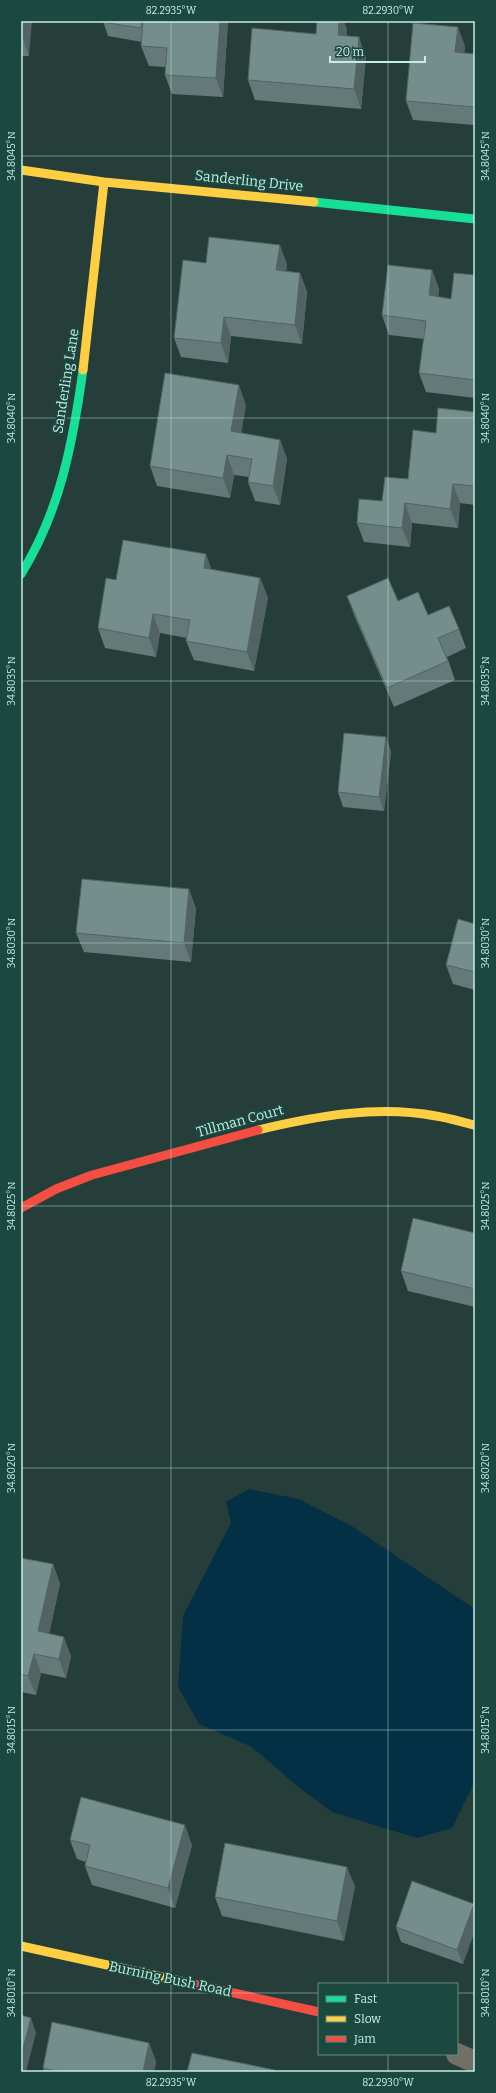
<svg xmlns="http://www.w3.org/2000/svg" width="496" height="2093" font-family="Bitter,serif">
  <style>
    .water { fill: #043046 }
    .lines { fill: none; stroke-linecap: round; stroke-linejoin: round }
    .street { stroke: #726f66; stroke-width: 22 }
    .fast { stroke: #16e098; stroke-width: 9 }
    .slow { stroke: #ffcf43; stroke-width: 9 }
    .jam { stroke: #f24e42; stroke-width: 9 }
    .wall { fill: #647a78 }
    .shaded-wall { fill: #516362 }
    .building { fill: #748e8c; stroke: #516362 }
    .ticks { fill: none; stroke: #c5ede3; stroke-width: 1; stroke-opacity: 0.45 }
    .labels { text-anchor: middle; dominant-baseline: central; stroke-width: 4; stroke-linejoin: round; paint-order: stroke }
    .street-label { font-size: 14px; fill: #c5ede3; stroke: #1b4940 }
    .neatline { fill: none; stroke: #c5ede3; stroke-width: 1.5 }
    .ticks-label { font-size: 10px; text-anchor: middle; fill: #c5ede3 }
  </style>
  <rect width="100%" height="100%" fill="#263e3a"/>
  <path class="water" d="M249,1489L299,1499L353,1527L475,1609V1781L452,1828L417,1838L332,1812L297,1786L252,1747L199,1724L178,1687L183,1616L231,1523L226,1502Z"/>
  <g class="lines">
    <path class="street" d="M457,2054L475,2062"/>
    <path class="fast" d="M314,202L475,219
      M21,574C60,512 73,442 83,370"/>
    <path class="slow" d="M21,170L104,182L314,202
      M83,370L104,182
      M258,1130C316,1116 377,1105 436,1116C449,1118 462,1122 475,1125
      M21,1946L189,1983"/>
    <path class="jam" d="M21,1208L56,1189L92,1175L258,1130
      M189,1983L319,2012"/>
  </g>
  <path class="wall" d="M21,21L29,56H21Z
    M103,21H228L223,97L172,94L165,75L166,67L149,66L141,46L142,42L108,36Z
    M347,29L346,36L366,57L361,109L255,100L248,80L316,34Z
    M465,46L464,53L475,54V125L413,120L406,101Z
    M206,263L287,264L286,271L300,273L307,292L302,344L231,336L228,363L181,357L174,338Z
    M432,270L439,289L438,297L451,299L475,275V398L426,392L419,373L424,339L389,335L382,315Z
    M246,405L241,433L280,440L287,459L280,505L255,501L248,482L249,477L234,475L230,498L157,486L150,466Z
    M475,412V505L460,503L458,528L412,523L410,547L364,542L357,523L408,479L436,433Z
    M206,554L211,569L260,578L268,598L254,671L194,660L186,641L187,638L160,633L156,657L105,648L98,628L116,580Z
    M347,596L398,601L459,629L466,648L447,657L455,680L394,707L354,615Z
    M386,737L391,752L384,811L343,807L338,792Z
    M196,908L191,962L84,952L76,933Z
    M475,924V990L453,984L446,965Z
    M475,1233V1307L408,1291L401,1271Z
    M21,1558L53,1564L60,1584L49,1634L71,1656L66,1678L41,1673L36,1695L21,1692Z
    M70,1840L192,1845L175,1908L92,1885L85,1866L86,1862L77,1859Z
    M355,1886L344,1941L222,1916L215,1897Z
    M474,1904L463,1964L401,1942L396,1927Z
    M149,2043L156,2062L154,2072H44L43,2068Z"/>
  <path class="shaded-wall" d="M23,21H32L29,56L22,37Z
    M220,21H228L223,97L216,78Z
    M339,21H344L347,29L345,55L338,35Z
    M458,27L465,46L462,72L455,52Z
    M359,37L366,57L361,109L354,89Z
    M280,245L287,264L284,290L276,270Z
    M432,270L439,289L436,315L429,295Z
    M300,273L307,292L302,344L295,325Z
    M224,317L231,336L228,363L221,343Z
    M239,385L246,405L238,451L231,431Z
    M280,440L287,459L280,505L273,486Z
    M227,455L234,475L230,498L223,478Z
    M453,484L460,503L458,528L450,509Z
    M405,503L412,523L410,547L402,528Z
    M206,554L213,574L204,568Z
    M260,578L268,598L254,671L247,652Z
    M153,614L160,633L156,657L149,638Z
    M386,737L391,752L384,811L379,797Z
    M189,889L196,908L191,962L184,943Z
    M53,1564L60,1584L45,1651L38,1631Z
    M64,1637L71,1656L66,1678L59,1659Z
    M34,1654L41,1673L36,1695L28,1676Z
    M185,1825L192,1845L175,1908L168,1888Z
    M347,1867L355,1886L344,1941L337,1921Z
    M474,1904L475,1906V1931L463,1964L457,1950Z
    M31,2018L36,2033L26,2072H21V2056Z
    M149,2043L156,2062L154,2072H143Z"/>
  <path class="building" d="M21,21H23L22,37H21Z
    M103,21H142L141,28L102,22Z
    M143,21H220L216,78L165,75L167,48L141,46Z
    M317,21H339L338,35L359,37L354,89L248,80L252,28L316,34Z
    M413,23L458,27L455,52L475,54V107L406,101Z
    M209,237L280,245L276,270L300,273L295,325L224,317L221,343L174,338L183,260L206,263Z
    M388,265L432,270L429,295L451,299L454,273L475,275V380L419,373L426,321L382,315Z
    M165,373L239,385L231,431L280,440L273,486L248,482L252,459L227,455L223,478L150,466Z
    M438,408L475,412V486L453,484L450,509L405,503L402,528L357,523L359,499L382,501L385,477L408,479L413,430L436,433Z
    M123,540L206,554L204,568L260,578L247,652L186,641L190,620L153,614L149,638L98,628L106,578L116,580Z
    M388,578L398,601L418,592L428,615L449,606L459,629L438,638L448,661L387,688L347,596Z
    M344,733L386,737L379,797L338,792Z
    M82,879L189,889L184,943L76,933Z
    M458,919L475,924V972L446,965Z
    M413,1218L475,1233V1289L401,1271Z
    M21,1558L53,1564L38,1631L64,1637L59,1659L34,1654L28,1676L21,1674Z
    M81,1797L185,1825L168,1888L85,1866L90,1845L70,1840Z
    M225,1843L347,1867L337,1921L215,1897Z
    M412,1881L474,1904L457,1950L396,1927Z
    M21,2015L31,2018L21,2056Z
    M52,2022L149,2043L143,2072H61L43,2068Z
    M192,2053L275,2070L274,2072H187Z"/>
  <path class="ticks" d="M171,21V2072M388,21V1984M21,156H475M21,418H475M21,681H475M21,943H475M21,1206H475M21,1468H475M21,1730H475M21,1993H319M457,1993H475M388,2054V2072"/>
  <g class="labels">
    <g class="street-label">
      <text transform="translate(249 181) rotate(6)">Sanderling Drive</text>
      <text transform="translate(66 381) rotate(-81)">Sanderling Lane</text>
      <text transform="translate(240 1121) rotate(-15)">Tillman Court</text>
      <text transform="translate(170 1979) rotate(12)">Burning Bush Road</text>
    </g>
  </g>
  <rect width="496" height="2093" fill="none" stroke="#1b4940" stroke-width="44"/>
  <rect x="318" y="1983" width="140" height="72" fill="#1b4940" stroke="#5f8b81"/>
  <rect x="326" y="1996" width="20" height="6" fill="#16e098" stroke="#5f8b81"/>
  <text x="354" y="2003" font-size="12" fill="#c5ede3">Fast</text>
  <rect x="326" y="2016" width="20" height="6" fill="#ffcf43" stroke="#5f8b81"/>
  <text x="354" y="2023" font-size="12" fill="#c5ede3">Slow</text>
  <rect x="326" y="2036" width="20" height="6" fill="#f24e42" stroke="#5f8b81"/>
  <text x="354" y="2043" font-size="12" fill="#c5ede3">Jam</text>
  <path d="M330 56v6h95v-6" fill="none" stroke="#c5ede3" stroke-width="2"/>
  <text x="336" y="56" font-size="12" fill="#c5ede3" stroke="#1b4940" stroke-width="3" paint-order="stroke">20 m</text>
  <rect x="22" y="22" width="452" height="2049" class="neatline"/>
  <g class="ticks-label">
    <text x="171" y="14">82.2935°W</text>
    <text x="388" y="14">82.2930°W</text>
    <text transform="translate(11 156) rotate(-90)" y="4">34.8045°N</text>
    <text transform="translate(485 156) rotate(-90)" y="4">34.8045°N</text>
    <text transform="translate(11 418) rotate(-90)" y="4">34.8040°N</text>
    <text transform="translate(485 418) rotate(-90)" y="4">34.8040°N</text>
    <text transform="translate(11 681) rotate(-90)" y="4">34.8035°N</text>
    <text transform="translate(485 681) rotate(-90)" y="4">34.8035°N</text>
    <text transform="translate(11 943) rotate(-90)" y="4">34.8030°N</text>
    <text transform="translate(485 943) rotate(-90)" y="4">34.8030°N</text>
    <text transform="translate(11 1206) rotate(-90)" y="4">34.8025°N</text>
    <text transform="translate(485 1206) rotate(-90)" y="4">34.8025°N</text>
    <text transform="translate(11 1468) rotate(-90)" y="4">34.8020°N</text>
    <text transform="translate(485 1468) rotate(-90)" y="4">34.8020°N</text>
    <text transform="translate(11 1730) rotate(-90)" y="4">34.8015°N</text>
    <text transform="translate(485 1730) rotate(-90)" y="4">34.8015°N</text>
    <text transform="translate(11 1993) rotate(-90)" y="4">34.8010°N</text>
    <text transform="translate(485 1993) rotate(-90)" y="4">34.8010°N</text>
    <text x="171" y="2086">82.2935°W</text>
    <text x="388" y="2086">82.2930°W</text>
  </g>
</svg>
